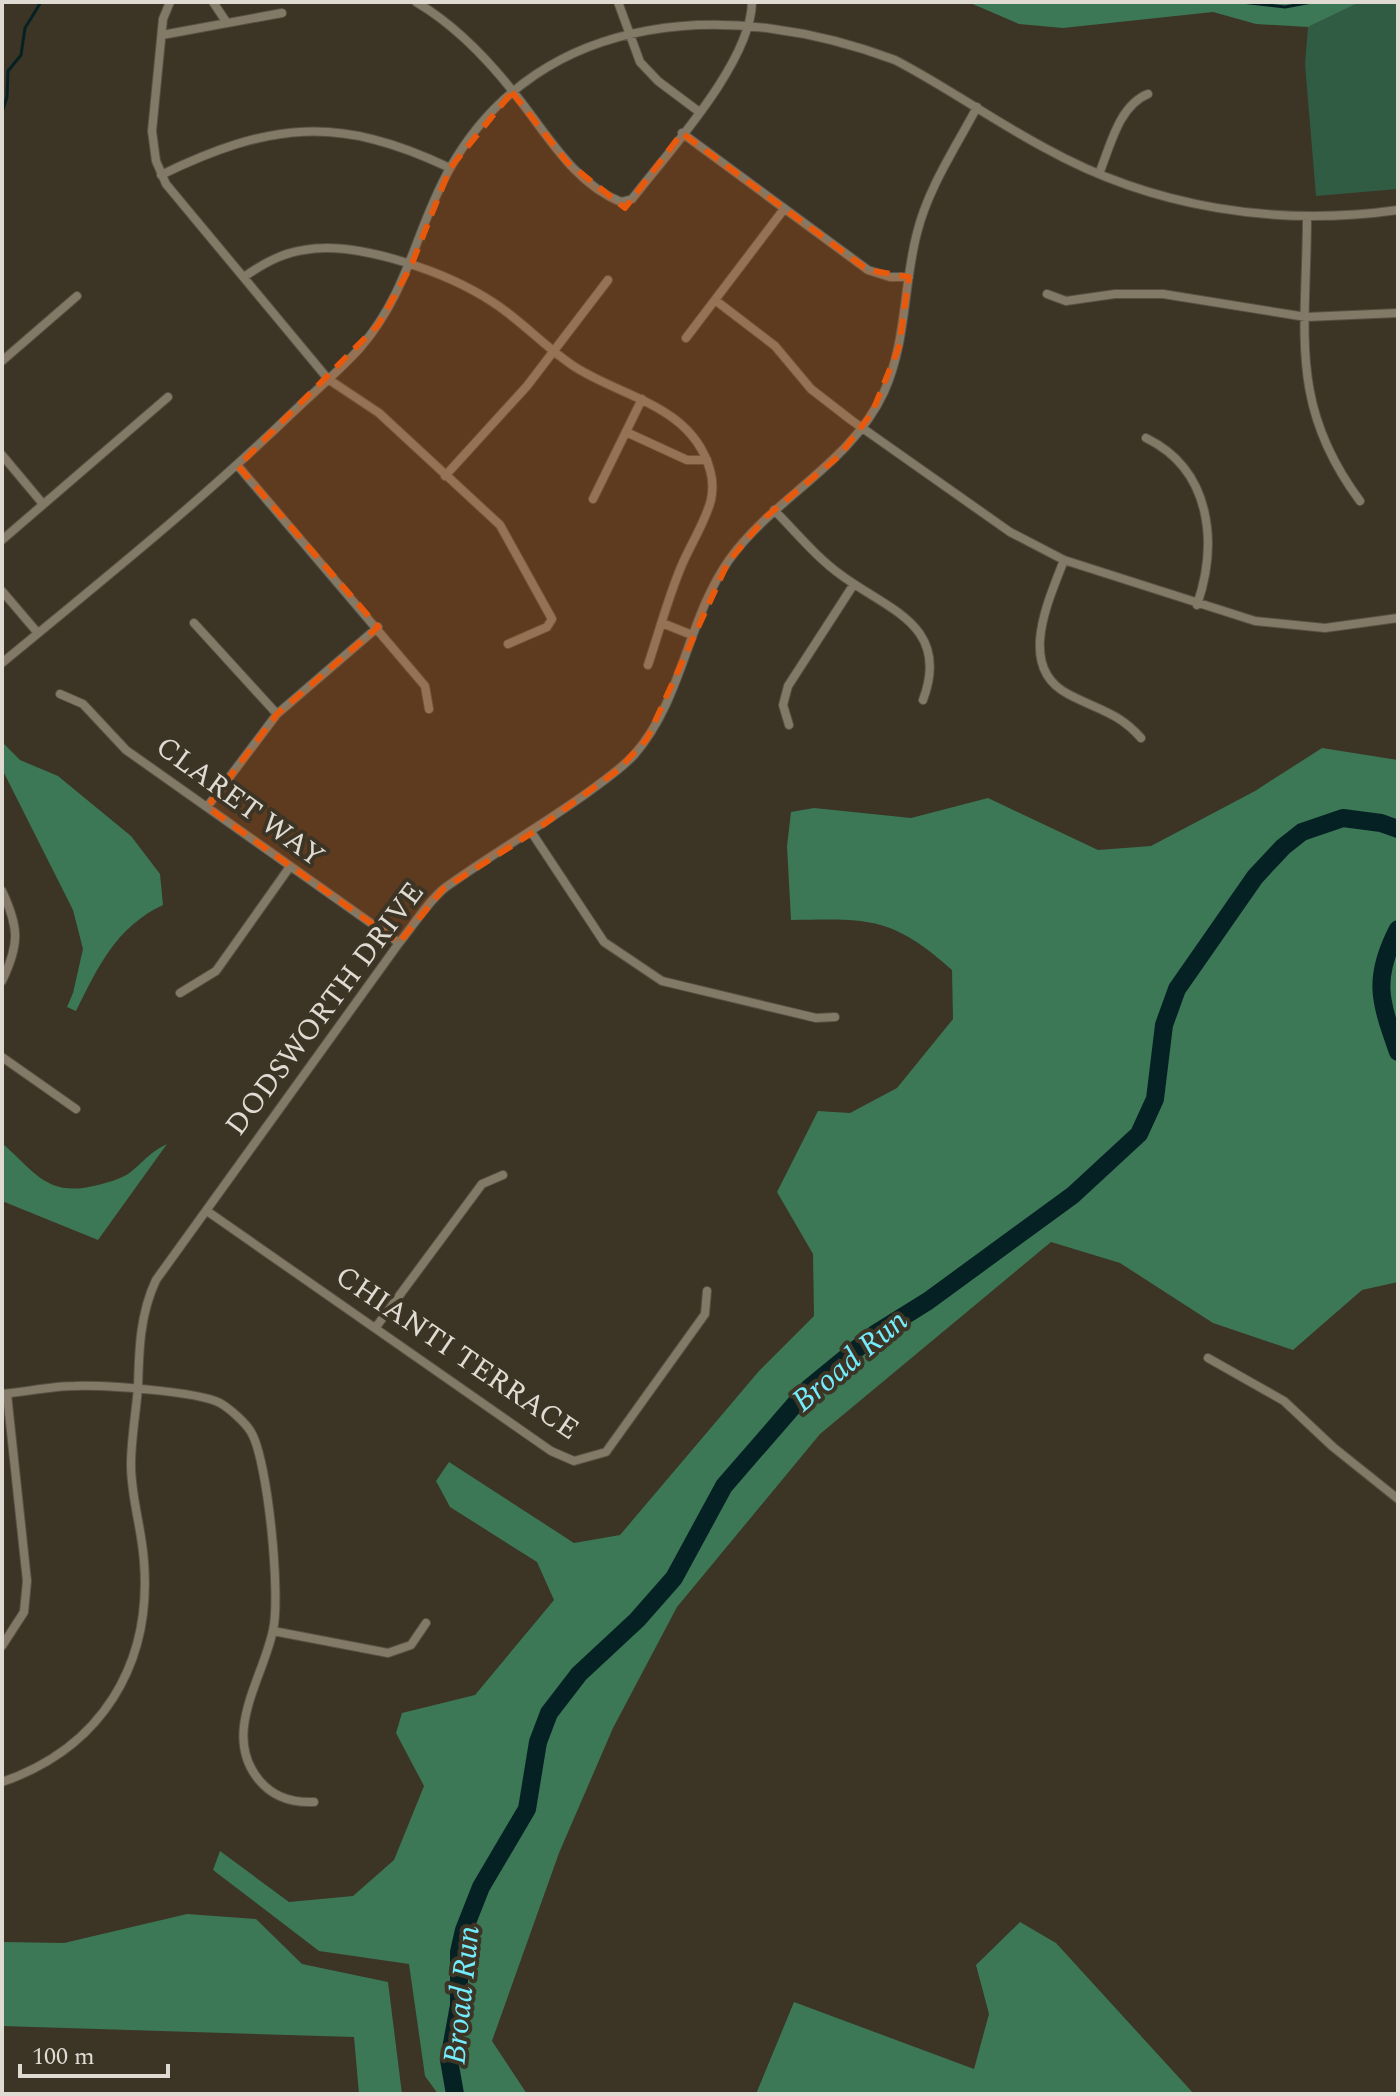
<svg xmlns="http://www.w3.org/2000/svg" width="1400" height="2096" font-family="Spectral,serif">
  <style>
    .green { fill: #305c43 }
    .forest { fill: #3c7756 }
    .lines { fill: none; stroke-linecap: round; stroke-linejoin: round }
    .stream { stroke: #062124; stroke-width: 3 }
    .river { stroke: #062124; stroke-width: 18 }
    .street-casing { stroke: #585144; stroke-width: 10 }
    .street { stroke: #827967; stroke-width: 8 }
    .marked { fill: #e8590c; fill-opacity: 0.2; stroke: #e8590c; stroke-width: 6; stroke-dasharray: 16 10; stroke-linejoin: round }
    .labels { text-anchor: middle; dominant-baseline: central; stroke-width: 8; stroke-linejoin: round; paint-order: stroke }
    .street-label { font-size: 30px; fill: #e0dbd2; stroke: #3c3425 }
    .water-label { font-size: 32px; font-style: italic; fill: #73edfd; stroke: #3c3425 }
  </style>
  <rect width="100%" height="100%" fill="#3c3425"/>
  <path class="green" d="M1360,2H1398V189L1316,196L1305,64L1308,27Z"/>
  <path class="forest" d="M968,2H1360L1308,27L1256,24L1213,12L1063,28L1019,24Z
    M2,742L20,760L58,776L131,836L160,874L163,905C116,927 98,967 76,1011L67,1007L73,993L83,949L73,910L2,769Z
    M1322,748L1398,760V1282L1362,1290L1293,1350L1213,1323L1120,1263L1051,1242L820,1434L677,1607L613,1728L559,1853L492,2041L527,2094H438L425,2076L409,1964L319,1951L213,1870L220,1851L289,1902L353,1896L394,1860L424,1786L396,1733L402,1713L475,1695L554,1600L537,1562L450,1507L436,1481L449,1462L574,1543L620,1535L759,1371L814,1316L813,1254L777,1192L818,1111L850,1113L897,1088L953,1019L952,970C891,916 869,919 791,920L787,846L791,812L814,808L911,818L988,798L1098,850L1151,846L1255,791Z
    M2,1143C37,1174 48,1198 98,1185C109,1182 118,1180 128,1174C143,1163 148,1153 167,1144L98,1240L2,1201Z
    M187,1914L256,1919L302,1964L388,1982L402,2094H359L354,2037L2,2026V1942L64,1943Z
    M1020,1922L1056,1943L1194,2094H756L794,2002L974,2069L989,2014L976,1965Z"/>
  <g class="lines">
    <path class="stream" d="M1241,2L1285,7L1312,2
      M2,112L7,97L8,71L21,55L25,28L41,2"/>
    <path class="river" d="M1398,929C1372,979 1380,1001 1398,1052
      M455,2094L449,2060L459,2005V1952L464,1930L481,1887L527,1809L538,1742L549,1713L579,1674L637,1620L674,1578L724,1486L809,1388L875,1334L928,1301L1073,1195L1139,1134L1155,1099L1164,1025L1177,989L1255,877L1283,847L1302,832L1343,818L1381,823L1398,829"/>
    <g class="street-casing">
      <path id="street" d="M170,2L163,19L152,131L156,161L166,184L328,379L379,413L500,525L552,619L547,627L508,644
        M213,2L227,23
        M416,2C457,26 494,66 522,103C550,139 576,184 621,202L632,199C670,150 751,62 752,2
        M618,2L640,62L658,81L698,111
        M162,35L282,13
        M682,133L868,270L890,277H909
        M1099,174C1110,147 1119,105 1148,94
        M161,175C270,122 339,115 450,168
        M1307,216C1307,330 1287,403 1360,501
        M244,277C262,264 281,253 304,250C358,240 449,273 494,303C523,322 546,348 575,367C624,398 692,406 710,470C713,480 713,490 711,500C705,523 690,545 681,567C668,598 659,632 648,665
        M1047,294L1066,301L1115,294H1163L1306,317L1398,313
        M715,300L775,346L811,389L851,420L1010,532L1064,560L1255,621L1325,628L1398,618
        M686,338L784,209
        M2,361L77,296
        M626,432L687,460H707
        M1146,438C1212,470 1218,544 1197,605
        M2,455L43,504
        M238,466L425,686L429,709
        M445,476L527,386L608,280
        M593,499L642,399
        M774,510C796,532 816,557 841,575C888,610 951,625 923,700
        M2,540L168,397
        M1064,560C1049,600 1016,667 1068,694C1098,710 1118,712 1141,738
        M2,591L37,632
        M194,623L277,714
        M662,623L692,635
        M2,663C100,582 200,502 291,414C314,392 339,371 360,348C409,291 415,231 449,170C541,5 737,0 895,60C947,87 994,121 1045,148C1153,208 1277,227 1398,210
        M60,694L83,704L126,750L399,943
        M789,725L783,705L788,686L854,584
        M207,807L277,714L378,627
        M532,833L604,942L662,981L816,1018L835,1017
        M2,891C19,927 20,944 2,981
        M180,993L216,971L289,868
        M2,1057L76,1109
        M207,1211L551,1451L574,1461L606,1452L705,1314L707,1291
        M376,1327L482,1184L503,1175
        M1208,1358L1284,1401L1333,1447L1398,1499
        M2,1394C26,1392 51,1386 75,1386C103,1385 197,1391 220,1403C229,1408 246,1423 251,1432C268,1460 281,1597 273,1630C263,1679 221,1734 259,1780C273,1797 293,1803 314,1802
        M273,1631L388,1653L411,1645L426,1623
        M2,1646L24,1612L27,1581L7,1394
        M2,1782C101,1748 152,1665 144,1562C142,1529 131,1498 131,1465C131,1439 136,1413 138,1387C139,1349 140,1314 156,1280L399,943C414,925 428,901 446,887C492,854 541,826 587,793C603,781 620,770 634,755C683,699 687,620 729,560C774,497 850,465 884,392C907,341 903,286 917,233C928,188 956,147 977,107"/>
    </g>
    <use href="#street" class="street"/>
  </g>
  <path class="marked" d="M512,92L567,162L625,208L682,133L868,270L909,277L899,347L872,413L839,456L766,517L728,562L647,739L618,770L532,833L443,889L399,943L207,807L277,714L378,627L238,466L378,325L411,266L450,168Z"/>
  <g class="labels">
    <g class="street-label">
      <text transform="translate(240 802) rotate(36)">CLARET WAY</text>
      <text transform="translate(325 1009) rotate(-53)">DODSWORTH DRIVE</text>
      <text transform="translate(457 1353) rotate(34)">CHIANTI TERRACE</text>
    </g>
    <g class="water-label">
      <text transform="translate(850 1361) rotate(-40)">Broad Run</text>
      <text transform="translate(462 1995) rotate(-84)">Broad Run</text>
    </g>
  </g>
  <rect width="1400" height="2096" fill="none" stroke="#e0dbd2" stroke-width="8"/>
  <path d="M20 2064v12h148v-12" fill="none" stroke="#e0dbd2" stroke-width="4"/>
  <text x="32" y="2064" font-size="24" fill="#e0dbd2" stroke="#3c3425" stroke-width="6" paint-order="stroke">100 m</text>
</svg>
